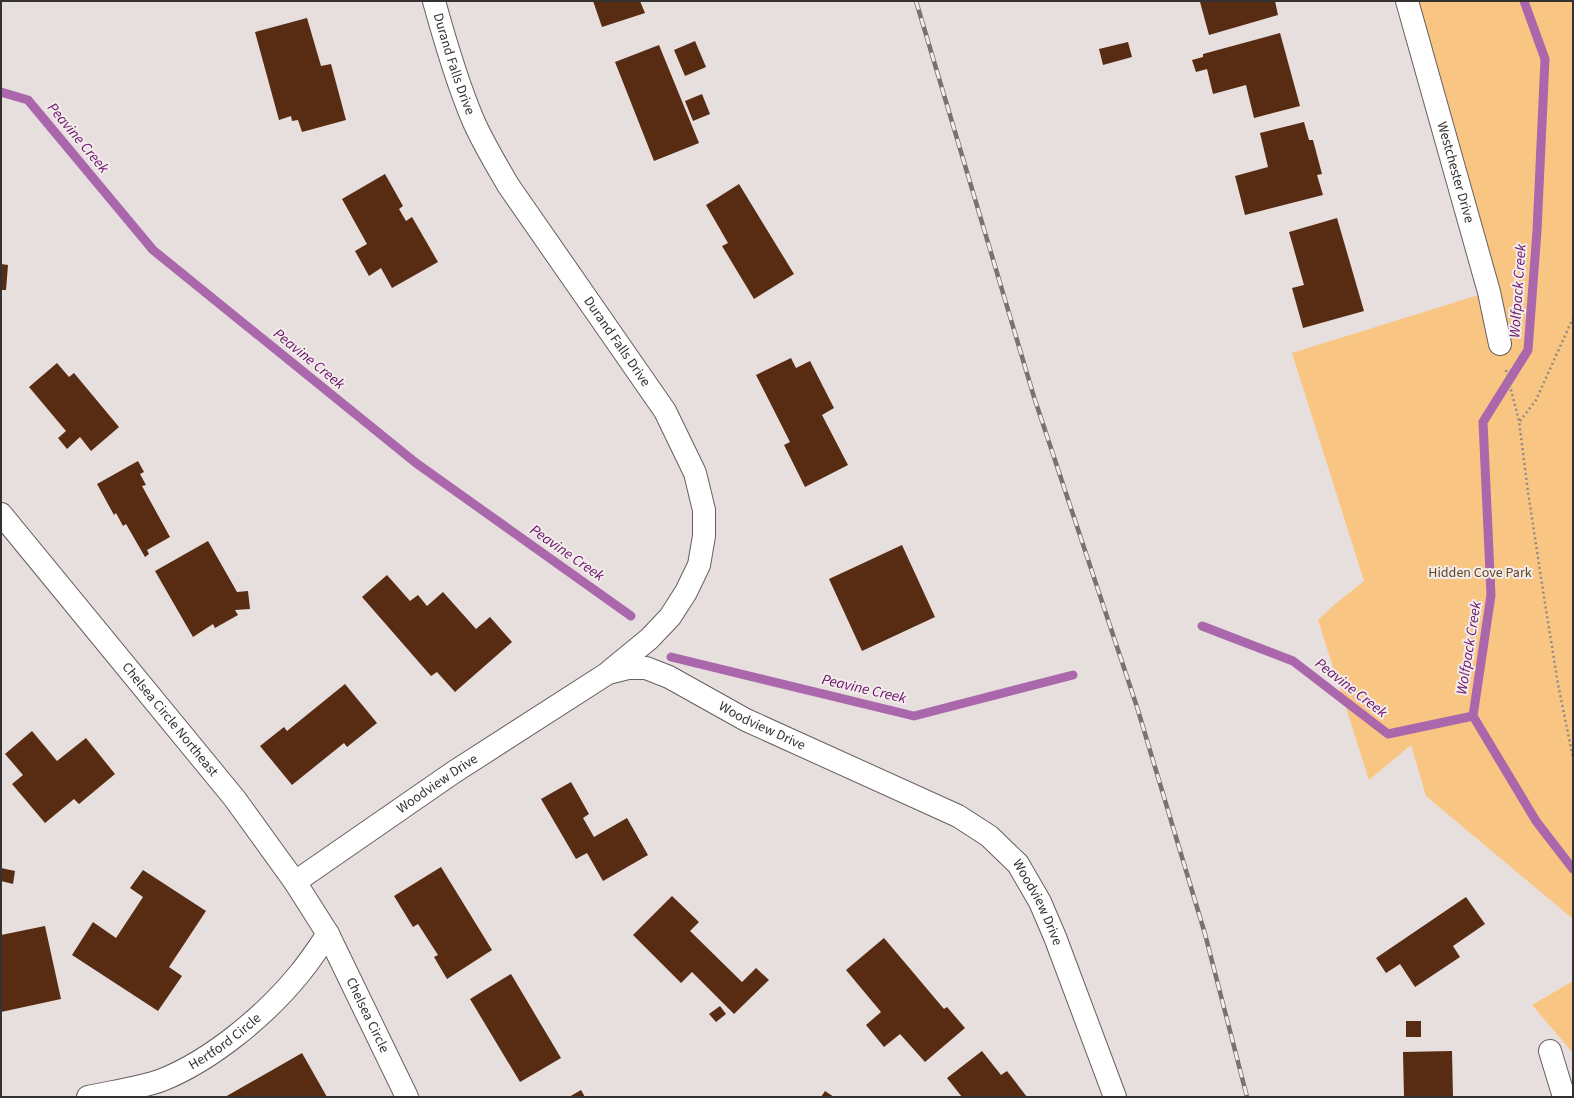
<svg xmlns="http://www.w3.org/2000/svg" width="1574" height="1098" font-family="'Source Sans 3',sans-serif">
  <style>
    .green { fill: #f9c582 }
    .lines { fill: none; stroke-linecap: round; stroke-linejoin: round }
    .stream { stroke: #ab67ac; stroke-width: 9 }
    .building { fill: #582b13 }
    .street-casing { stroke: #675f5f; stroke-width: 24 }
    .path { stroke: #8f8a89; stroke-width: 2.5; stroke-dasharray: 2 3; stroke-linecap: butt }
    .street { stroke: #fff; stroke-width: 22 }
    .rail-casing { stroke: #777272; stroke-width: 4.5 }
    .rail { stroke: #f4eceb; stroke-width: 3; stroke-dasharray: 9; stroke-linecap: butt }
    .labels { text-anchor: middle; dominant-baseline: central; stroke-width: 4; stroke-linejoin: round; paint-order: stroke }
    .street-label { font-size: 14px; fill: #343131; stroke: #f4eceb }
    .park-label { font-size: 14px; fill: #614723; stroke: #f4eceb }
    .water-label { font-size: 15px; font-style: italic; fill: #67116a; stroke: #f4eceb }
  </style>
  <rect width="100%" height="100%" fill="#e7dfde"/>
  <path class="green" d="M1406,1H1573V919L1426,796L1411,745L1369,780L1318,620L1334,605L1364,581L1292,353L1488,292Z
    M1573,981V1053L1532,1005Z"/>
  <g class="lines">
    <path class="stream" d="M1,92L28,100L153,250L416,463L631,616
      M1202,626L1293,661L1388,734L1473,716L1536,821L1573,869
      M671,657L914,716L1073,675
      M1473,716L1491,595L1483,422L1528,350L1537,231L1545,59L1524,1"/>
  </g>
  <path class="building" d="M593,1H640L645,13L602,27Z
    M1202,1H1275L1278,15L1209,35L1200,2Z
    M307,18L321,66L331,64L346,120L302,132L298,120L292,121L291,116L279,120L255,32Z
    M1280,33L1300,106L1254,118L1246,85L1213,94L1207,69L1196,72L1192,60L1203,57V54Z
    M695,41L706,67L685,76L674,50Z
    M1128,42L1132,57L1103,65L1099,49Z
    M659,45L699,143L654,161L615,62Z
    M702,94L710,114L693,121L685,101Z
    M1304,122L1309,140H1313L1322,174L1317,175L1323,195L1245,215L1235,176L1268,167L1260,133Z
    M385,174L403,206L399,209L406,221L412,217L438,262L392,288L381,268L369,276L355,251L367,244L342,199Z
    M739,184L794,274L754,299L722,246L728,243L706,205Z
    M1337,218L1364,311L1303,328L1292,288L1304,285L1289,232Z
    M1,264L8,265L6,290H1Z
    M791,358L796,368L810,361L834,408L822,415L848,465L805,487L784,445L790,442L756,375Z
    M57,363L69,377L74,373L119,427L91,451L80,437L67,449L58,438L66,431L29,387Z
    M138,461L144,472L140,474L146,485L142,486L170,537L147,550L149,554L145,557L126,524L123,526L116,513L114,515L97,484Z
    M208,541L237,592L248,591L250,609L235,610L238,615L215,628L213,624L193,637L155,571Z
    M902,545L935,617L862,651L829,579Z
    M387,575L410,601L418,595L427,606L443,592L476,629L490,617L512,642L455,692L437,672L431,676L362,597Z
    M345,684L377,723L347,747L344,743L292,785L260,746L284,727L287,731Z
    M32,731L57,761L86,738L115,774L79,804L74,799L45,823L12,784L23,775L5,754Z
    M571,782L589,814L583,818L594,837L627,818L648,855L603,881L587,853L576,859L541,799Z
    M441,867L492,950L447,979L434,957L438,955L418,924L413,927L394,896Z
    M1,868L15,871L13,884L1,881Z
    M143,870L206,911L169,967L182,976L158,1011L72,955L93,922L116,938L143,897L130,888Z
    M672,896L699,922L690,931L742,982L756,968L769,980L734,1014L692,972L681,983L633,935Z
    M1466,897L1485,924L1453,946L1460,957L1415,987L1400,964L1386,973L1376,958Z
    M45,926L61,999L1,1012V935Z
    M884,938L944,1009L947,1007L965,1028L925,1062L900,1034L884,1047L866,1025L881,1012L846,970Z
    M511,974L561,1058L520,1082L470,999Z
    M720,1006L726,1014L716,1022L709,1014Z
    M1406,1021H1421V1037H1406Z
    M982,1051L1001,1075L1007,1071L1027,1097H962L947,1078Z
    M1452,1051L1453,1096L1404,1097L1403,1052Z
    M302,1053L327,1097H225Z
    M581,1090L585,1097H569Z
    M825,1091L834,1097H821Z"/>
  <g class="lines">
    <g class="street-casing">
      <g id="street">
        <path id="s1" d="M434,1C445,41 457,82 473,120C483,143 496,164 508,185L665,411L695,473L704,510V536L699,565L686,592L670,617L649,639L610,671"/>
        <path id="s2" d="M1407,1L1489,292L1500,344"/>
        <path id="s3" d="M1,514L235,799L295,882L328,934L407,1097"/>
        <path id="s4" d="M295,882L454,772L608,673L628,668H646L669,677L746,720L958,816L989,836L1018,864L1040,902L1055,937L1115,1097"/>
        <path d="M1550,1051L1564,1097"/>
        <path id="s5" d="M88,1097C110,1092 141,1088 162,1080C212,1060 266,1015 300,973C310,961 319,947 328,934"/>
      </g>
    </g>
    <path class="path" d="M1506,370L1519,421L1528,492L1544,597L1558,684L1573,758
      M1520,421L1536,400L1573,318"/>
    <use href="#street" class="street"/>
    <g class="rail-casing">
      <path id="rail" d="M916,1L1034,397L1137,707L1205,934L1247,1097"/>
    </g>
    <use href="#rail" class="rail"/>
  </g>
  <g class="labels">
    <g class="street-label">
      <text stroke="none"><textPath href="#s1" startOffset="66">Durand Falls Drive</textPath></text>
      <text stroke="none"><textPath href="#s2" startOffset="178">Westchester Drive</textPath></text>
      <text stroke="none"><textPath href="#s1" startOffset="390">Durand Falls Drive</textPath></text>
      <text stroke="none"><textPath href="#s3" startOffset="266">Chelsea Circle Northeast</textPath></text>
      <text stroke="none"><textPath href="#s4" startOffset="545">Woodview Drive</textPath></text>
      <text stroke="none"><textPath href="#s4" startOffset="173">Woodview Drive</textPath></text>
      <text stroke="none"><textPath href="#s4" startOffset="881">Woodview Drive</textPath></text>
      <text stroke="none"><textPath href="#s3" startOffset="623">Chelsea Circle</textPath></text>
      <text stroke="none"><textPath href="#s5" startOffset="150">Hertford Circle</textPath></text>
    </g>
    <g class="park-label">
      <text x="1480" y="573">Hidden Cove Park</text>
    </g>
    <g class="water-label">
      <text transform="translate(78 138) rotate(50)">Peavine Creek</text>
      <text transform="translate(1518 291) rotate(-86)">Wolfpack Creek</text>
      <text transform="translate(309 359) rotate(39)">Peavine Creek</text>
      <text transform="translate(567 553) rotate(35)">Peavine Creek</text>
      <text transform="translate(1469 648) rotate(-81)">Wolfpack Creek</text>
      <text transform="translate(1351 688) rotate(38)">Peavine Creek</text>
      <text transform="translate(864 689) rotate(13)">Peavine Creek</text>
    </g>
  </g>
  <rect width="1574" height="1098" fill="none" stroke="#343131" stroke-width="4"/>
</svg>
